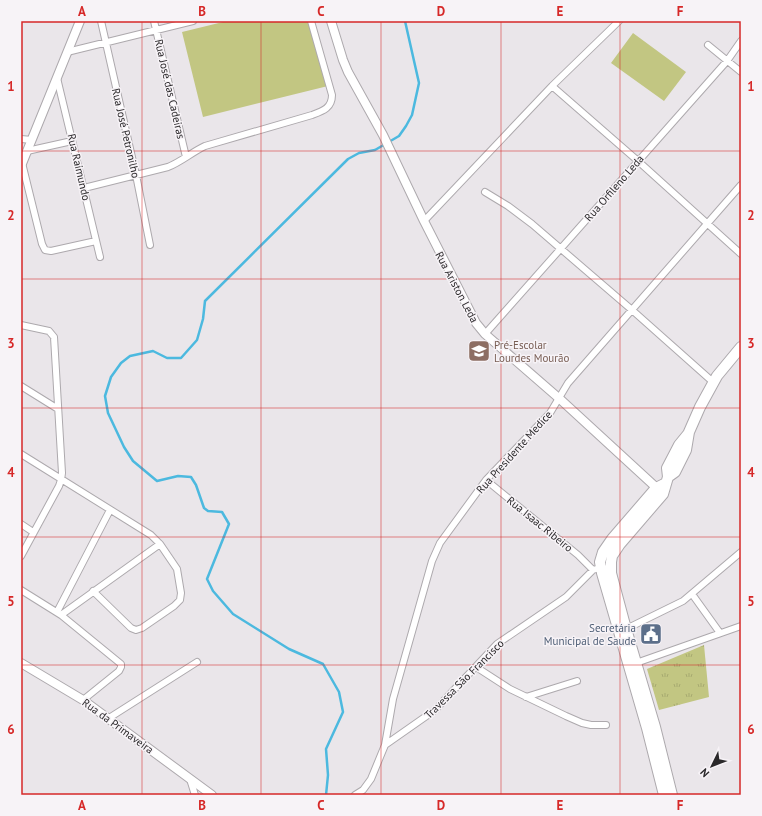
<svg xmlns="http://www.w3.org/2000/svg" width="762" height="816" font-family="'PT Sans',sans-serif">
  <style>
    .green { fill: #c2c682 }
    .park { fill: url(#park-tufts) }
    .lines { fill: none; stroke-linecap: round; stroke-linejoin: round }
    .stream { stroke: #4cb9df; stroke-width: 2.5 }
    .minor-casing { stroke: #ada9ad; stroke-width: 8 }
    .tertiary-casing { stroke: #ada9ad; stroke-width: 10 }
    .primary-casing { stroke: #ada9ad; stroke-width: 12 }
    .minor { stroke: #fff; stroke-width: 6 }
    .tertiary { stroke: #fff; stroke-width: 8 }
    .primary { stroke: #fff; stroke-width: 10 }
    .grid { fill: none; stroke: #d62828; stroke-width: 1; stroke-opacity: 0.55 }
    .labels { text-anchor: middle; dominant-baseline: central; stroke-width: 3; stroke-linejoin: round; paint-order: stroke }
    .street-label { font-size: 11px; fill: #2b292b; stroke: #f7f3f7 }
    .education-label { font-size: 11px; fill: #785e54; stroke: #f7f3f7; text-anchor: start }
    .service-label { font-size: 11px; fill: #4e5e75; stroke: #f7f3f7; text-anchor: end }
    .neatline { fill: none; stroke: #d62828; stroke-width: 1.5 }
    .grid-label { font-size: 13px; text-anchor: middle; font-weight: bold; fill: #d62828 }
  </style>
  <defs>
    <pattern id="park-tufts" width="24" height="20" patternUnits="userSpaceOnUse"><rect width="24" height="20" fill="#c2c682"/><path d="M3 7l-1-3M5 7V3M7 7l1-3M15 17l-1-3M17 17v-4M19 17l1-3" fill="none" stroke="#a7aa70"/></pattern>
  </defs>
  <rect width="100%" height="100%" fill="#eae6ea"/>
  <path class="green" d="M227,21H311L328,86L203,117L182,32Z
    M633,33L686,72L664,101L611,63Z"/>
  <path class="park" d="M704,645L709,697L659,710L647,669Z"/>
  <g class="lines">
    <path class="stream" d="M326,795L328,775L326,749L343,712L339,692L323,664L289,649L233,614L213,591L207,579L229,524L222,512L208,511L204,508L196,485L191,477L178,476L157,481L133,461L124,447L108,413L105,396L111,377L121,363L130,356L153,351L167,358H181L197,340L203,319L205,301L348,159L359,153L375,150L399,136L406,126L412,115L419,83L405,21"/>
    <g class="minor-casing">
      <path id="minor" d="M101,21L136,175L150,245
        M154,21L186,157
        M708,45L741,72
        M67,52L193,21
        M57,78L100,257
        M552,86L638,161L741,254
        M21,139L32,140
        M27,151L72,141
        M22,163L42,244L45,250L51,251L96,241
        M84,188L168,167C181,162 192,152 205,146L312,115C323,111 332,108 332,95L311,21
        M485,192L508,206L532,224L632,310L713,382
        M424,221L552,86L619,21
        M21,325L49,331L54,337L62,473L61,480L59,486L21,556
        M485,334L727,61L741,41
        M21,386L58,409
        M21,454L151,535L160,544L177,569L181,593L180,600L174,606L142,628L136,630L131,628L93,591
        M486,480L578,555L593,570
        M21,524L33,532
        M21,590L61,615L121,664V667L119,671L83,700
        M692,594L720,633
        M57,612L110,510
        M61,615L160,544
        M626,629L683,601L741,552
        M636,663L741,626
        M476,667L510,689L566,716L582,723L591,725H606
        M526,697L577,681
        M109,718L197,662
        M385,745L393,699L432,561L440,543L486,480L550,413L568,383L741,185
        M190,779L195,795
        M355,795L363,790L371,779L385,745L435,710L497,644L566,597L593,570L603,567"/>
    </g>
    <g class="tertiary-casing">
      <path id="tertiary" d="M331,21L343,60L348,72L383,135L424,221L476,323L485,334L561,400L660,491
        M21,166L80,21
        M21,663L83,700L212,795"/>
    </g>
    <g class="primary-casing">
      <path id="primary" d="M668,477L667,468L679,445L688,434
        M664,795L647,728L602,573L600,562L603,552L612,539L656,488L666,483
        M672,795L655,727L626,629L611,573V562L612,556L620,544L663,494L668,477L675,472L686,450L689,432L700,407L717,376L741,347"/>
    </g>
    <use href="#minor" class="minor"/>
    <use href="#tertiary" class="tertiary"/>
    <use href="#primary" class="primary"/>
  </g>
  <path class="grid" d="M142,21V795M261,21V795M381,21V795M501,21V795M620,21V795M21,151H741M21,279H741M21,408H741M21,537H741M21,665H741"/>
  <defs>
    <g id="school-square" transform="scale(1.15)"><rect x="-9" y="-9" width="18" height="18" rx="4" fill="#8d6e63" stroke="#f7f3f7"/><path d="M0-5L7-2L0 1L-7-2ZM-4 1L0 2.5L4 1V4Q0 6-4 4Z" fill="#fff"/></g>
    <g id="civic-square" transform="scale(1.15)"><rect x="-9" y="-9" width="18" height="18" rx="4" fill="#5c6f8a" stroke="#f7f3f7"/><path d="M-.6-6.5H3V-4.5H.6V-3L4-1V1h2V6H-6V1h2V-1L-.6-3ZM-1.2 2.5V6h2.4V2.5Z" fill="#fff"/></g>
  </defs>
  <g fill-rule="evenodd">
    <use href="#school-square" x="479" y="351"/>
    <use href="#civic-square" x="651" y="634"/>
  </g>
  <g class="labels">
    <g class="street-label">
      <text transform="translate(170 89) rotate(77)">Rua José das Cadeiras</text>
      <text transform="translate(126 133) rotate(77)">Rua José Petronilho</text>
      <text transform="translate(79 167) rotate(77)">Rua Raimundo</text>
      <text transform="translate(614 188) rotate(-49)">Rua Orfileno Leda</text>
      <text transform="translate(457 287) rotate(62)">Rua Ariston Leda</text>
      <text transform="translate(514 452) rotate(-48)">Rua Presidente Medice</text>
      <text transform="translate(540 524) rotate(39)">Rua Isaac Ribeiro</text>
      <text transform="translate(464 679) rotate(-45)">Travessa São Francisco</text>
      <text transform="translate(118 726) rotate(36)">Rua da Primaveira</text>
    </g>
    <g class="education-label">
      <text x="494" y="345">Pré-Escolar<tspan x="494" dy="13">Lourdes Mourão</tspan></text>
    </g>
    <g class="service-label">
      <text x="636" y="628">Secretária<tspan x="636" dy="13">Municipal de Saude</tspan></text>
    </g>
  </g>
  <rect width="762" height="816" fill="none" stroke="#f7f3f7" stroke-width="44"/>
  <g transform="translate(712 766) rotate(227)" stroke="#f7f3f7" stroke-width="3" paint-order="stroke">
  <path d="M0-3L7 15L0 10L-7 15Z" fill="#2b292b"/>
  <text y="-6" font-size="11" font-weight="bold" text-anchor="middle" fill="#2b292b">N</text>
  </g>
  <rect x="22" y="22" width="718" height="772" class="neatline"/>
  <g class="grid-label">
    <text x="82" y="16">A</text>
    <text x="202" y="16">B</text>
    <text x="321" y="16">C</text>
    <text x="441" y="16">D</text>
    <text x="560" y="16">E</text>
    <text x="680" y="16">F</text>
    <text x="11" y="91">1</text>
    <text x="751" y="91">1</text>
    <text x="11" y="220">2</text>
    <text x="751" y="220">2</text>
    <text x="11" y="348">3</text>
    <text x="751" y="348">3</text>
    <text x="11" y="477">4</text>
    <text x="751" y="477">4</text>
    <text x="11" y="606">5</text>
    <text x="751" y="606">5</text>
    <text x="11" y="734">6</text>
    <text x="751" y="734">6</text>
    <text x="82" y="810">A</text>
    <text x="202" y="810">B</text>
    <text x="321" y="810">C</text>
    <text x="441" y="810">D</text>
    <text x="560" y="810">E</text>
    <text x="680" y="810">F</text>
  </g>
</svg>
